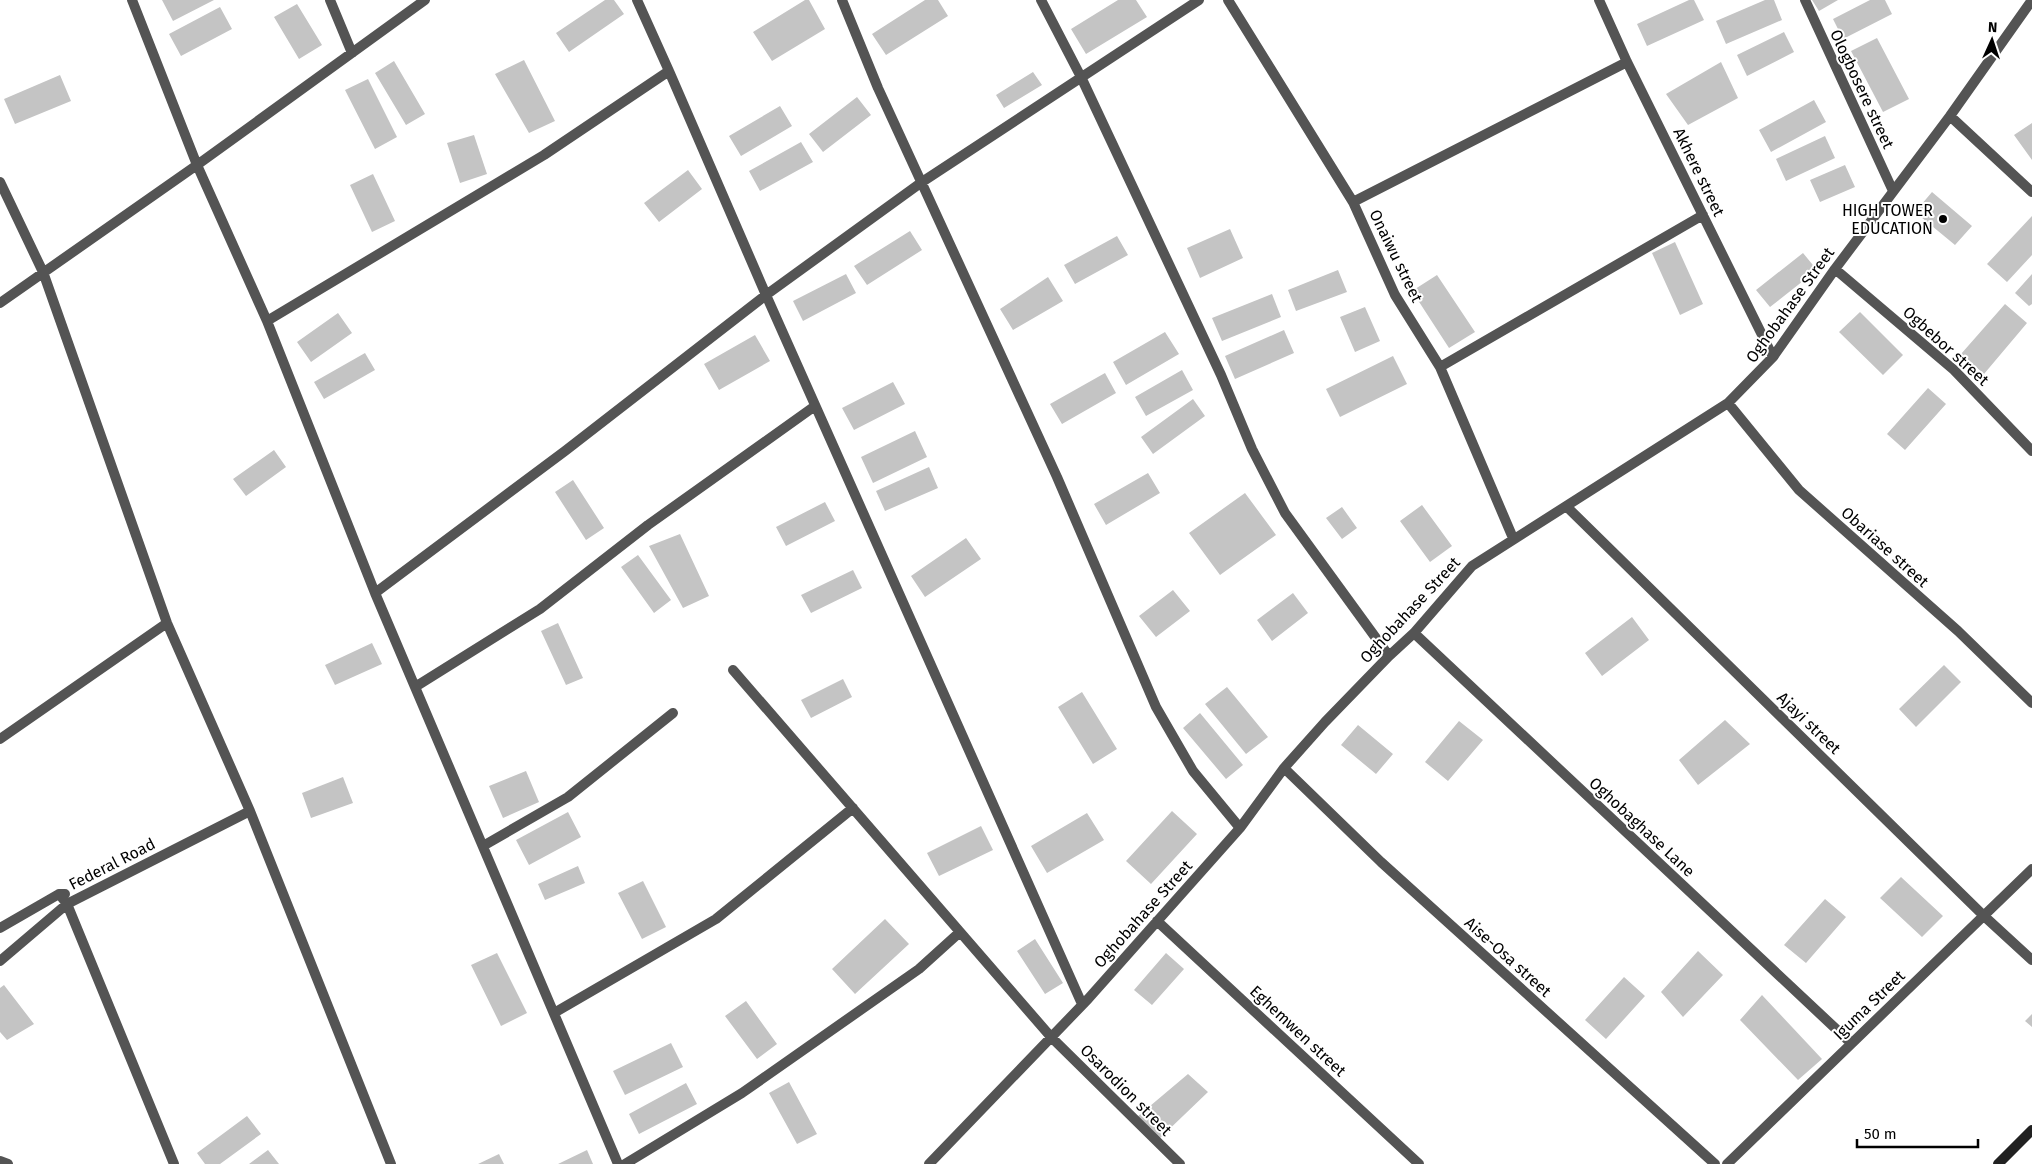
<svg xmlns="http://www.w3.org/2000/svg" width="2032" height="1164" font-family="'Fira Sans',sans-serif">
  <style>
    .building { fill: #c4c4c4 }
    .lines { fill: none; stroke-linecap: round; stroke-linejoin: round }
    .street { stroke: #545454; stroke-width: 10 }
    .secondary { stroke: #212121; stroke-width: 10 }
    .poi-dot { fill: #000; stroke: #fff; stroke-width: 2 }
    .labels { text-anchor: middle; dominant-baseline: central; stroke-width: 4; stroke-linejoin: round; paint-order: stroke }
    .street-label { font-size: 16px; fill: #000; stroke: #fff }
    .poi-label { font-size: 16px; fill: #000; stroke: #fff; text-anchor: end }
  </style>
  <rect width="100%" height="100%" fill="#fff"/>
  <path class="building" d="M162,0H214L173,21Z
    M605,0H614L624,14L569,52L556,33Z
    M805,0H809L825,29L772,61L753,32Z
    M925,0H938L948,16L886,55L872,34Z
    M1118,0H1136L1147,17L1086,54L1071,29Z
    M1689,0H1694L1704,20L1647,46L1637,24Z
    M1765,0H1774L1782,20L1726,44L1716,21Z
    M1812,0H1838L1819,11Z
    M1870,0H1885L1892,14L1843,39L1833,19Z
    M297,4L322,45L299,59L274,17Z
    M220,7L232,29L181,56L169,34Z
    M1784,32L1794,52L1747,76L1737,55Z
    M1877,38L1909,99L1883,112L1851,51Z
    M524,60L555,121L529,133L495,74Z
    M394,61L425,114L406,125L375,73Z
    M1721,62L1738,98L1688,125L1666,94Z
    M1033,72L1042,85L1004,108L996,95Z
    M60,75L71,101L15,124L4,99Z
    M368,79L397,137L375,149L345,90Z
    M857,97L871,115L823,152L809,134Z
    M1814,100L1826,122L1771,152L1759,130Z
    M780,106L792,126L741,156L729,136Z
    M2032,123V160L2014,135Z
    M474,135L487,174L460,183L447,143Z
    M1825,136L1835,158L1786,181L1776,159Z
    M801,142L813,162L760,191L749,171Z
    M1845,165L1855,187L1820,202L1810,180Z
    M688,170L702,189L659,222L644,203Z
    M373,174L395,221L372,232L350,185Z
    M1932,192L1972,226L1955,245L1915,212Z
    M2032,216V255L2007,282L1987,264Z
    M1230,229L1243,258L1200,278L1187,248Z
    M910,231L922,250L867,285L854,266Z
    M1117,236L1128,255L1075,284L1064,265Z
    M1675,242L1703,304L1680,315L1652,253Z
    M1803,253L1817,270L1770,307L1756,290Z
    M1338,270L1347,292L1296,311L1288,290Z
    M846,274L856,293L803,321L793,301Z
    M2032,274V304L2029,306L2015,293Z
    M1437,275L1475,332L1449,348L1412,291Z
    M1048,277L1063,301L1013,330L1000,309Z
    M1272,294L1281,317L1222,341L1212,318Z
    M2005,304L2027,323L1984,374L1961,354Z
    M1365,307L1380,341L1355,352L1340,317Z
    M1860,312L1903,355L1883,375L1839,332Z
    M338,313L352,333L311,362L297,342Z
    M1284,330L1294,353L1235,379L1225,356Z
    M1165,332L1179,354L1126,385L1113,362Z
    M755,335L770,361L719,390L704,364Z
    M365,353L375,370L324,399L314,382Z
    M1393,356L1407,384L1340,417L1326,389Z
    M1182,370L1193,390L1146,416L1135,397Z
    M1105,373L1116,393L1062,424L1050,404Z
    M893,382L905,404L854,430L842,408Z
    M1928,388L1946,404L1905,450L1887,434Z
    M1193,399L1205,416L1153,454L1141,437Z
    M915,431L927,457L873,483L861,457Z
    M274,450L286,467L246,496L233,479Z
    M929,467L938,488L885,511L876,491Z
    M1148,473L1160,493L1106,525L1094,504Z
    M573,480L604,528L586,540L555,492Z
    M1245,493L1276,535L1220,575L1189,533Z
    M825,502L835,521L786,546L776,527Z
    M1422,505L1452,546L1430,562L1400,521Z
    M1342,507L1357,528L1342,539L1326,518Z
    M680,534L709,596L683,608L649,546Z
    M966,538L981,559L925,597L911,576Z
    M638,555L671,600L654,613L621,567Z
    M853,570L862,588L811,613L801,595Z
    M1173,590L1190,611L1156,637L1139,616Z
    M1293,593L1308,613L1272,641L1257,620Z
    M1632,617L1649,640L1602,676L1585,653Z
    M558,623L583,678L566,685L541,631Z
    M372,643L382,664L335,685L325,665Z
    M1944,665L1961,682L1916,727L1899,709Z
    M843,679L852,697L811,718L801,700Z
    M1227,687L1268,737L1246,754L1205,704Z
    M1082,692L1117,749L1093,764L1058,707Z
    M1200,713L1243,765L1226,779L1183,728Z
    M1725,720L1750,744L1698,785L1679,760Z
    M1459,721L1483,740L1448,781L1425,762Z
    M1358,725L1393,754L1376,774L1341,745Z
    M526,771L539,802L503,818L489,786Z
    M343,777L353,803L311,818L302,793Z
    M1172,811L1197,834L1151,884L1126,861Z
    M568,812L581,837L529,865L516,840Z
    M1087,813L1104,840L1047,873L1031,846Z
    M981,826L993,850L939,876L927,853Z
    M578,866L585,883L545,900L538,884Z
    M1901,877L1943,916L1922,937L1880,898Z
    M643,881L666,927L642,939L618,893Z
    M1825,899L1846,917L1806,963L1784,945Z
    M885,919L909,944L855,994L832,969Z
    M1035,939L1063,983L1045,994L1017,951Z
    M1698,951L1723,975L1683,1017L1661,992Z
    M497,953L527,1013L501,1026L471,965Z
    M1166,953L1184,969L1152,1005L1134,990Z
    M1624,977L1645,996L1606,1039L1585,1020Z
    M4,985L34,1024L7,1040L0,1032V988Z
    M1762,995L1822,1059L1798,1080L1740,1020Z
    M746,1001L777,1044L757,1059L725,1016Z
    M2032,1014V1027L2025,1021Z
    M671,1043L683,1067L625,1095L613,1071Z
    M1188,1074L1208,1092L1159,1139L1137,1117Z
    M789,1082L817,1134L797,1144L769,1093Z
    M686,1083L697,1104L639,1134L629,1114Z
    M247,1116L261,1134L220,1164H205L197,1153Z
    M268,1150L279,1164H249Z
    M587,1150L593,1164H558Z
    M499,1154L504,1164H478Z"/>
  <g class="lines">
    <path class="street" d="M132,0L197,165L267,321L375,593L618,1164
      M330,0L352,53
      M637,0L669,71L766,295L1082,1004
      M842,0L878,88L1057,477L1156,707L1193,771L1240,828
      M1041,0L1081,77L1221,375L1252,449L1285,513L1389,656
      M1228,0L1353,202L1395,295L1440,367L1513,538
      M1599,0L1627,62L1773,357
      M1805,0L1893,191
      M1950,116L2032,192
      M0,182L43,272L167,623L250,811L391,1164
      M1353,202L1627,62
      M1835,269L1954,370L2032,451
      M0,303L197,165L425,0
      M267,321L544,155L669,71
      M1440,367L1703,215
      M1728,403L1799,490L1958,631L2032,703
      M1567,507L1984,916L2032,960
      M375,593L565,451L766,295L922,182L1199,0
      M1414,633L1851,1043
      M733,670L1051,1037L1180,1164
      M415,687L540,609L648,525L815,406
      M0,739L167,623
      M1284,768L1381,862L1715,1164
      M483,846L568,797L673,713
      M59,894L67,904L174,1164
      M1157,921L1419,1164
      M0,928L59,894H65
      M0,961L67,904L250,811
      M554,1013L716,919L853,808
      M0,1161L8,1164
      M625,1164L742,1093L919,969L960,932
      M929,1164L1088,999L1240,828L1284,768L1325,722L1389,656L1414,633L1472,566L1728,403L1773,357L1835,269L1950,116L2032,0
      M1727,1164L2032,869"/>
    <path class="secondary" d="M1998,1164L2032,1130"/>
  </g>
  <circle class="poi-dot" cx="1943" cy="219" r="5"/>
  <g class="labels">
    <g class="street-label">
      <text transform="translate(1862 89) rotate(65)">Ologbosere street</text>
      <text transform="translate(1699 172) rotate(64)">Akhere street</text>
      <text transform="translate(1396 256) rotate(64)">Onaiwu street</text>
      <text transform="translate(1790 305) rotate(-54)">Oghobahase Street</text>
      <text transform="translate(1946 346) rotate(42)">Ogbebor street</text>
      <text transform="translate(1885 547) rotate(42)">Obariase street</text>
      <text transform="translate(1410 610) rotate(-47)">Oghobahase Street</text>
      <text transform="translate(1809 723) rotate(44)">Ajayi street</text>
      <text transform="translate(1642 827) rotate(43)">Oghobaghase Lane</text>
      <text transform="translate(112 864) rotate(-27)">Federal Road</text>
      <text transform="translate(1143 914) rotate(-48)">Oghobahase Street</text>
      <text transform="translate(1508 957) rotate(42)">Aise-Osa street</text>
      <text transform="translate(1869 1005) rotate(-44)">Iguma Street</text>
      <text transform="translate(1298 1031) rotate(43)">Eghemwen street</text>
      <text transform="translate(1126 1090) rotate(45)">Osarodion street</text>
    </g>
    <g class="poi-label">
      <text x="1933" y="210">HIGH TOWER<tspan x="1933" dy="18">EDUCATION</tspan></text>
    </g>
  </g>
  <g transform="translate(1992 40) rotate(3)" stroke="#ffffff" stroke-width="4" paint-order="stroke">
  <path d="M0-4L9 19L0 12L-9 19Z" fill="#000000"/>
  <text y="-8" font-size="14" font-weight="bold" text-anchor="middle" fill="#000000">N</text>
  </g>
  <path d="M1857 1139v8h121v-8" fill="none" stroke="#000000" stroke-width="2.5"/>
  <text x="1864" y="1139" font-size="15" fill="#000000" stroke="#ffffff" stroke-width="4" paint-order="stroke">50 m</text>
</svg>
